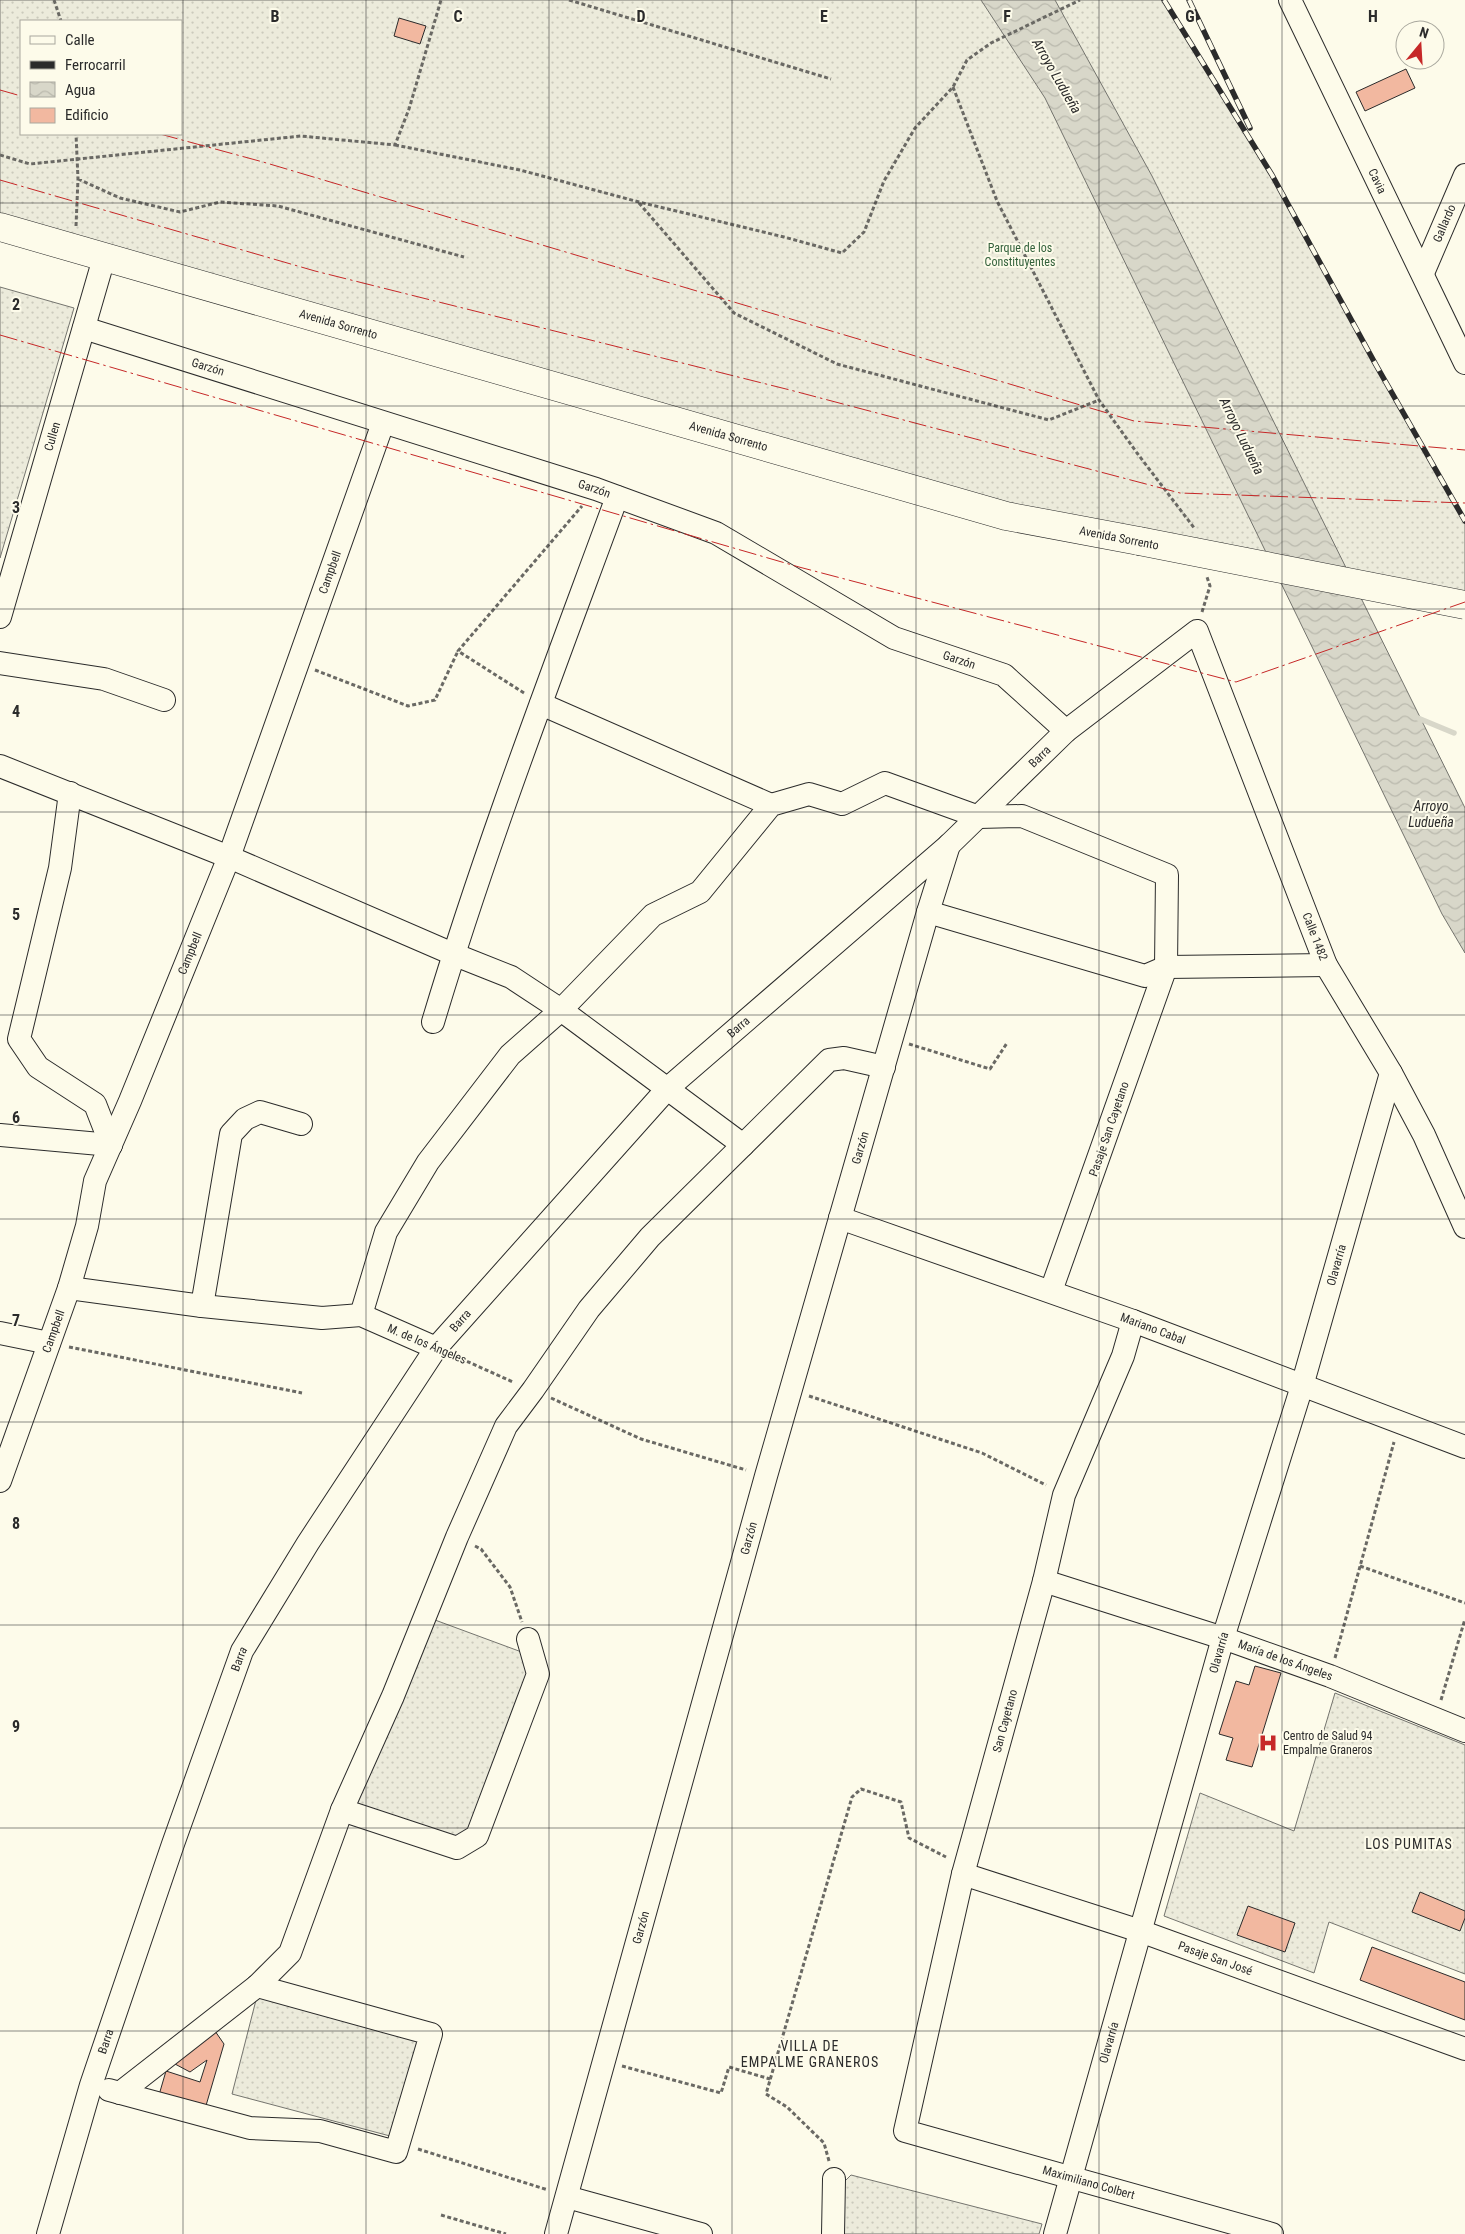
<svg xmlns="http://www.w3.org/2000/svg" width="1465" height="2234" font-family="'Roboto Condensed',sans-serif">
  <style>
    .grass { fill: url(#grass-dots); stroke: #74746e; fill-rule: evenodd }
    .water { fill: url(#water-waves); stroke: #74746e }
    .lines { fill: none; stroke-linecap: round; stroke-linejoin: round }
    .stream { stroke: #d8d7c9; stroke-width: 5.5 }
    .building { fill: #f2b8a0; stroke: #2b2b2b }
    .minor-casing { stroke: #2b2b2b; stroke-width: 24 }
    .major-casing { stroke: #2b2b2b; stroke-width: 29 }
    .path { stroke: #6a6964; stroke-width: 3; stroke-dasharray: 4 2.5; stroke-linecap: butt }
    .minor { stroke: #fdfbea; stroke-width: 22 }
    .major { stroke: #fdfbea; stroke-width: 28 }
    .rail-casing { stroke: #2b2b2b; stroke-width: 5.5 }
    .rail { stroke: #fdfbea; stroke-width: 4; stroke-dasharray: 11; stroke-linecap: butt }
    .major-bridge-casing { stroke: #2b2b2b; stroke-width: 29; stroke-linecap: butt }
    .major-bridge { stroke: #fdfbea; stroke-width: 28 }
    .power { stroke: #c62828; stroke-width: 1; stroke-dasharray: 18 4 2.5 4; stroke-linecap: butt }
    .grid { fill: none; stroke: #2b2b2b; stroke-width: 1; stroke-opacity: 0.55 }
    .labels { text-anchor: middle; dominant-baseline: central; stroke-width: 4; stroke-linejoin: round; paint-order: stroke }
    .street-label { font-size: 12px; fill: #2b2b2b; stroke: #fdfbea }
    .park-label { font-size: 12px; fill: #34623c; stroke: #fdfbea }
    .poi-label { font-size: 12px; fill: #2b2b2b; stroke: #fdfbea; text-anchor: start }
    .water-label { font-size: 14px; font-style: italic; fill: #2b2b2b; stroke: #fdfbea }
    .neighbourhood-label { font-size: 14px; letter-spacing: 1px; fill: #2b2b2b; stroke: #fdfbea }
    .grid-label { font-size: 16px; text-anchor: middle; font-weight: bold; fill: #2b2b2b; stroke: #fdfbea; stroke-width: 4; stroke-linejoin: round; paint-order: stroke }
  </style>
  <defs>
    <pattern id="grass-dots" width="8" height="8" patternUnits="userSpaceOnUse" patternTransform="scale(1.25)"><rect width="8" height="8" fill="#ecebdb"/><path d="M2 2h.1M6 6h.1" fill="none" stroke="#cbcabc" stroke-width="1.8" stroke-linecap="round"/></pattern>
    <pattern id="water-waves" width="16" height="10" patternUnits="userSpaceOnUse" patternTransform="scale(1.25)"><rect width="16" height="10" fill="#d8d7c9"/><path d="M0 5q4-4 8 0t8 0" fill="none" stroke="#bab9ad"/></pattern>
  </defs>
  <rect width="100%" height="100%" fill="#fdfbea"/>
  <path class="grass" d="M0,0H1164L1272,175L1376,365L1465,521V605L1006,516L0,227ZM21,21H181V134H21Z
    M0,287L74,308L0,558Z
    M435,1620L527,1654V1676L472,1829L450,1839L352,1806Z
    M1335,1693L1465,1745V1974L1329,1922L1314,1973L1164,1916L1200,1793L1294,1831Z
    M263,1996L421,2041L390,2136L232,2094L256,2000Z
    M851,2175L1042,2224L1039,2234H838L840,2186Z"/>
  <path class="water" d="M981,0H1055L1152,176L1465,808V953L1442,914L1045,98Z"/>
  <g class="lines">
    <path class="stream" d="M1413,716L1454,733"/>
  </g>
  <path class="building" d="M399,18L426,26L420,44L394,36Z
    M1406,69L1415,88L1365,111L1356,92Z
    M1255,1666L1281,1673L1252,1767L1226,1760L1233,1738L1219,1734L1236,1681L1249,1685Z
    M1420,1892L1465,1911V1918L1460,1931L1412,1912Z
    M1248,1906L1295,1923L1285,1952L1237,1935Z
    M1372,1947L1465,1982V2020L1360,1980Z
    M215,2031L224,2044L205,2109L159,2095L166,2071L200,2082L207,2060L190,2072L175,2064Z"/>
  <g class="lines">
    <g class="minor-casing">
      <g id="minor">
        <path id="s1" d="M1290,0L1465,363"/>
        <path id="s2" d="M1423,273L1465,175"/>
        <path id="s3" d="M84,328L596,489L716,533L894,638L1004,675L1066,731"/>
        <path id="s4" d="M0,617L104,258"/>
        <path d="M0,663L104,679L164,700"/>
        <path d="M541,704L771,805"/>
        <path d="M0,766L229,857L453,954L511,977L561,1010L743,1145"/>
        <path d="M70,793L60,868L19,1039L38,1067L95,1104L111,1145"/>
        <path d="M928,912L1145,976L1166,967L1326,965"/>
        <path d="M433,1022C486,845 553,671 617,497"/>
        <path d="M0,1135L111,1145"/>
        <path id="s5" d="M840,1218L1133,1321L1465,1447"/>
        <path d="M69,1288L202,1306L322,1318L361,1315L436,1348"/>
        <path d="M202,1306L231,1134L245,1119L260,1112L301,1124"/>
        <path d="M361,1315L386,1232L428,1162L510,1055L561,1010L653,915L700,892L771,805L809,794L842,804L885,783L979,817L1022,816L1167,875L1166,967L1051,1291"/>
        <path id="s6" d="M1133,1321L1123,1356L1064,1495L1044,1581L963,1874L905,2131L1272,2234"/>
        <path d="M0,1333L49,1343"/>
        <path id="s7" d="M0,1481L69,1288L87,1226L95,1181L130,1101L229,857L383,423"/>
        <path id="s8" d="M1044,1581L1223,1638L1330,1676L1465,1731"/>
        <path d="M342,1810L457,1848L477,1836L538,1674L528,1639"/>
        <path id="s9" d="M963,1874L1140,1931L1465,2049"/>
        <path d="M109,2090L250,2128L320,2131L396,2152L431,2034L257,1986"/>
        <path d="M120,2093L257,1986L290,1953L342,1810L393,1696L457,1537L506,1426L533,1390L589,1309L650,1237L829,1060L844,1058L884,1067"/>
        <path d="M567,2197L701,2234"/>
        <path id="s10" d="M48,2234L91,2085L173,1844L242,1651L308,1543L436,1348L668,1088L949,845L1066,731L1197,631L1326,965L1391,1073L1424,1135L1465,1227"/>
        <path id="s11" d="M556,2234L766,1476L928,912L949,845"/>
        <path d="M833,2234L834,2179"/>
        <path id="s12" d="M1055,2234L1223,1638L1302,1386L1391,1073"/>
      </g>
    </g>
    <g class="major-casing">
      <g id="major">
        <path id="s13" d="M0,227L1006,516L1139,541"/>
      </g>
    </g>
    <path class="path" d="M54,0L61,21
      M569,0L831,79
      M953,87L997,201L1099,400L1137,453L1195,529
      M395,145L520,170L639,202L784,237L842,253L864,232L884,181L915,128L953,87L967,60L991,43L1080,0
      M0,155L30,164L301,136L395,145L409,109L441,0
      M78,179L120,198L180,212L220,202L278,206L464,257
      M639,203L734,313L837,364L1049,420L1099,400
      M76,226L78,179L76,134
      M1202,612L1210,586L1207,577
      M315,670L408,706L435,700L458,651
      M524,693L458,651L582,506
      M909,1044L990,1069L1007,1043
      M69,1347L302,1393
      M455,1356L513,1382
      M809,1396L982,1453L1046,1485
      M551,1398L641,1439L746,1470
      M475,1546L481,1549L510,1587L522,1622
      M1360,1566L1465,1603
      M1335,1658L1394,1442
      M1441,1700L1465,1619
      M622,2066L721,2093L729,2067L770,2079
      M418,2149L548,2190
      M829,2161L824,2143L787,2107L766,2094L852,1797L861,1789L901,1802L909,1838L946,1857
      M441,2215L506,2234"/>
    <use href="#minor" class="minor"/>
    <use href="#major" class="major"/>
    <g class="rail-casing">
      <path id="rail" d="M1164,0L1272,175L1376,365L1465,521
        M1189,0L1250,128"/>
    </g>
    <use href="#rail" class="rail"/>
    <g class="major-bridge-casing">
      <path id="major-bridge" d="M1139,541L1465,605"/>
    </g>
    <use href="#major-bridge" class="major-bridge"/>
    <path class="power" d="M0,90L21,96
      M160,134L263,162L1134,421L1465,450
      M0,180L315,271L790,390L1180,493L1465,503
      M0,335L799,567L1236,682L1465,602"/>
  </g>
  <path class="grid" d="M183,0V2234M366,0V2234M549,0V2234M732,0V2234M916,0V2234M1099,0V2234M1282,0V2234M0,203H1465M0,406H1465M0,609H1465M0,812H1465M0,1015H1465M0,1219H1465M0,1422H1465M0,1625H1465M0,1828H1465M0,2031H1465"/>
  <defs>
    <g id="hospital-bare" transform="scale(1.5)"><path d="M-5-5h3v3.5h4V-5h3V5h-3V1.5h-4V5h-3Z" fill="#c62828" stroke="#fdfbea" stroke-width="2.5" paint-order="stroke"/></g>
  </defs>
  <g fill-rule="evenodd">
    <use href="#hospital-bare" x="1268" y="1743"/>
  </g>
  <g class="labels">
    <g class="street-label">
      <text stroke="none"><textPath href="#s1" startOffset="201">Cavia</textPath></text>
      <text stroke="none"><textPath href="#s2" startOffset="54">Gallardo</textPath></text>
      <text stroke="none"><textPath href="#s13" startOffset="352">Avenida Sorrento</textPath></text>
      <text stroke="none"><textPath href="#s3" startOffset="130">Garzón</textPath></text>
      <text stroke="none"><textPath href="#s13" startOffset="758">Avenida Sorrento</textPath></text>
      <text stroke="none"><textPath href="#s4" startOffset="188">Cullen</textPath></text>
      <text stroke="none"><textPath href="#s3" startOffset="535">Garzón</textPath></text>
      <text transform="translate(1119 538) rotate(11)">Avenida Sorrento</text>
      <text stroke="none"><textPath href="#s7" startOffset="968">Campbell</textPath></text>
      <text stroke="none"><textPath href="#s3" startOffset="940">Garzón</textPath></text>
      <text stroke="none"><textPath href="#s10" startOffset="1821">Barra</textPath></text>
      <text stroke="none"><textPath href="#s10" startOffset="2350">Calle 1482</textPath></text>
      <text stroke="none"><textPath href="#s7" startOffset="562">Campbell</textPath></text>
      <text stroke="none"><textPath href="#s10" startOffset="1416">Barra</textPath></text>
      <text transform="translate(1109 1129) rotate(-71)">Pasaje San Cayetano</text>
      <text stroke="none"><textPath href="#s11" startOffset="1128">Garzón</textPath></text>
      <text stroke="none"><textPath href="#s12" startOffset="1009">Olavarría</textPath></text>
      <text stroke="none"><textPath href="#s10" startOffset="1011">Barra</textPath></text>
      <text stroke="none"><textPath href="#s5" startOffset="332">Mariano Cabal</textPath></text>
      <text stroke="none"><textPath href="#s7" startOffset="159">Campbell</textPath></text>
      <text transform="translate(427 1344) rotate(23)">M. de los Ángeles</text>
      <text stroke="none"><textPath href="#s11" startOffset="722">Garzón</textPath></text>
      <text stroke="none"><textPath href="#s12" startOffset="604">Olavarría</textPath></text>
      <text stroke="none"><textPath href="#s10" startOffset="606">Barra</textPath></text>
      <text stroke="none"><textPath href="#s8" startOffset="254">María de los Ángeles</textPath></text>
      <text transform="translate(1005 1721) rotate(-75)">San Cayetano</text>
      <text stroke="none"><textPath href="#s11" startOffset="318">Garzón</textPath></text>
      <text stroke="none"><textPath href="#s9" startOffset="266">Pasaje San José</textPath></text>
      <text stroke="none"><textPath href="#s10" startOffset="201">Barra</textPath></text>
      <text stroke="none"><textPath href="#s12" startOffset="199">Olavarría</textPath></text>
      <text stroke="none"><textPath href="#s6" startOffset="1034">Maximiliano Colbert</textPath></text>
    </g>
    <g class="park-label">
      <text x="1020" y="248">Parque de los<tspan x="1020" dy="14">Constituyentes</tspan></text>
    </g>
    <g class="poi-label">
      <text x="1283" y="1736">Centro de Salud 94<tspan x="1283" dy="14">Empalme Graneros</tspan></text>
    </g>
    <g class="water-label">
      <text transform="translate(1057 76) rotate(60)">Arroyo Ludueña</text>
      <text transform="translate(1242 436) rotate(64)">Arroyo Ludueña</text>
      <text x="1431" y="806">Arroyo<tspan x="1431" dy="16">Ludueña</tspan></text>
    </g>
    <g class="neighbourhood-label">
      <text x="1409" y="1844">LOS PUMITAS</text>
      <text x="810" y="2046">VILLA DE<tspan x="810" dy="16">EMPALME GRANEROS</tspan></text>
    </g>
  </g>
  <g class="grid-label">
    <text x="275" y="22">B</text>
    <text x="458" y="22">C</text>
    <text x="641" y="22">D</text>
    <text x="824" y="22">E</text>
    <text x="1007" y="22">F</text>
    <text x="1190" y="22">G</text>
    <text x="1373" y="22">H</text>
    <text x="16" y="310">2</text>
    <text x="16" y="513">3</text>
    <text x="16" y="717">4</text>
    <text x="16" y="920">5</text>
    <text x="16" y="1123">6</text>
    <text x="16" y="1326">7</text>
    <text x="16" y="1529">8</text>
    <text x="16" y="1732">9</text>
  </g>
  <rect x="20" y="20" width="162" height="115" fill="#fdfbea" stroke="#a9a89e"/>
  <rect x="30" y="36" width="25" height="8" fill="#fdfbea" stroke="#a9a89e"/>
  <text x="65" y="45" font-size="15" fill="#2b2b2b">Calle</text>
  <rect x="30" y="61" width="25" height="8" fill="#2b2b2b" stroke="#a9a89e"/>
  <text x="65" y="70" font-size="15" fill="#2b2b2b">Ferrocarril</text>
  <rect x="30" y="82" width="25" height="15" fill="url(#water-waves)" stroke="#a9a89e"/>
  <text x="65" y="95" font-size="15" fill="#2b2b2b">Agua</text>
  <rect x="30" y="108" width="25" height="15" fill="#f2b8a0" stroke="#a9a89e"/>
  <text x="65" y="120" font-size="15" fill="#2b2b2b">Edificio</text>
  <g transform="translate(1420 45) rotate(18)"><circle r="24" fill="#fdfbea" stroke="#a9a89e"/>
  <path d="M0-4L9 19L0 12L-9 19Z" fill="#c62828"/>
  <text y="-8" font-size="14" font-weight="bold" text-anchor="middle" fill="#2b2b2b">N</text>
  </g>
</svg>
